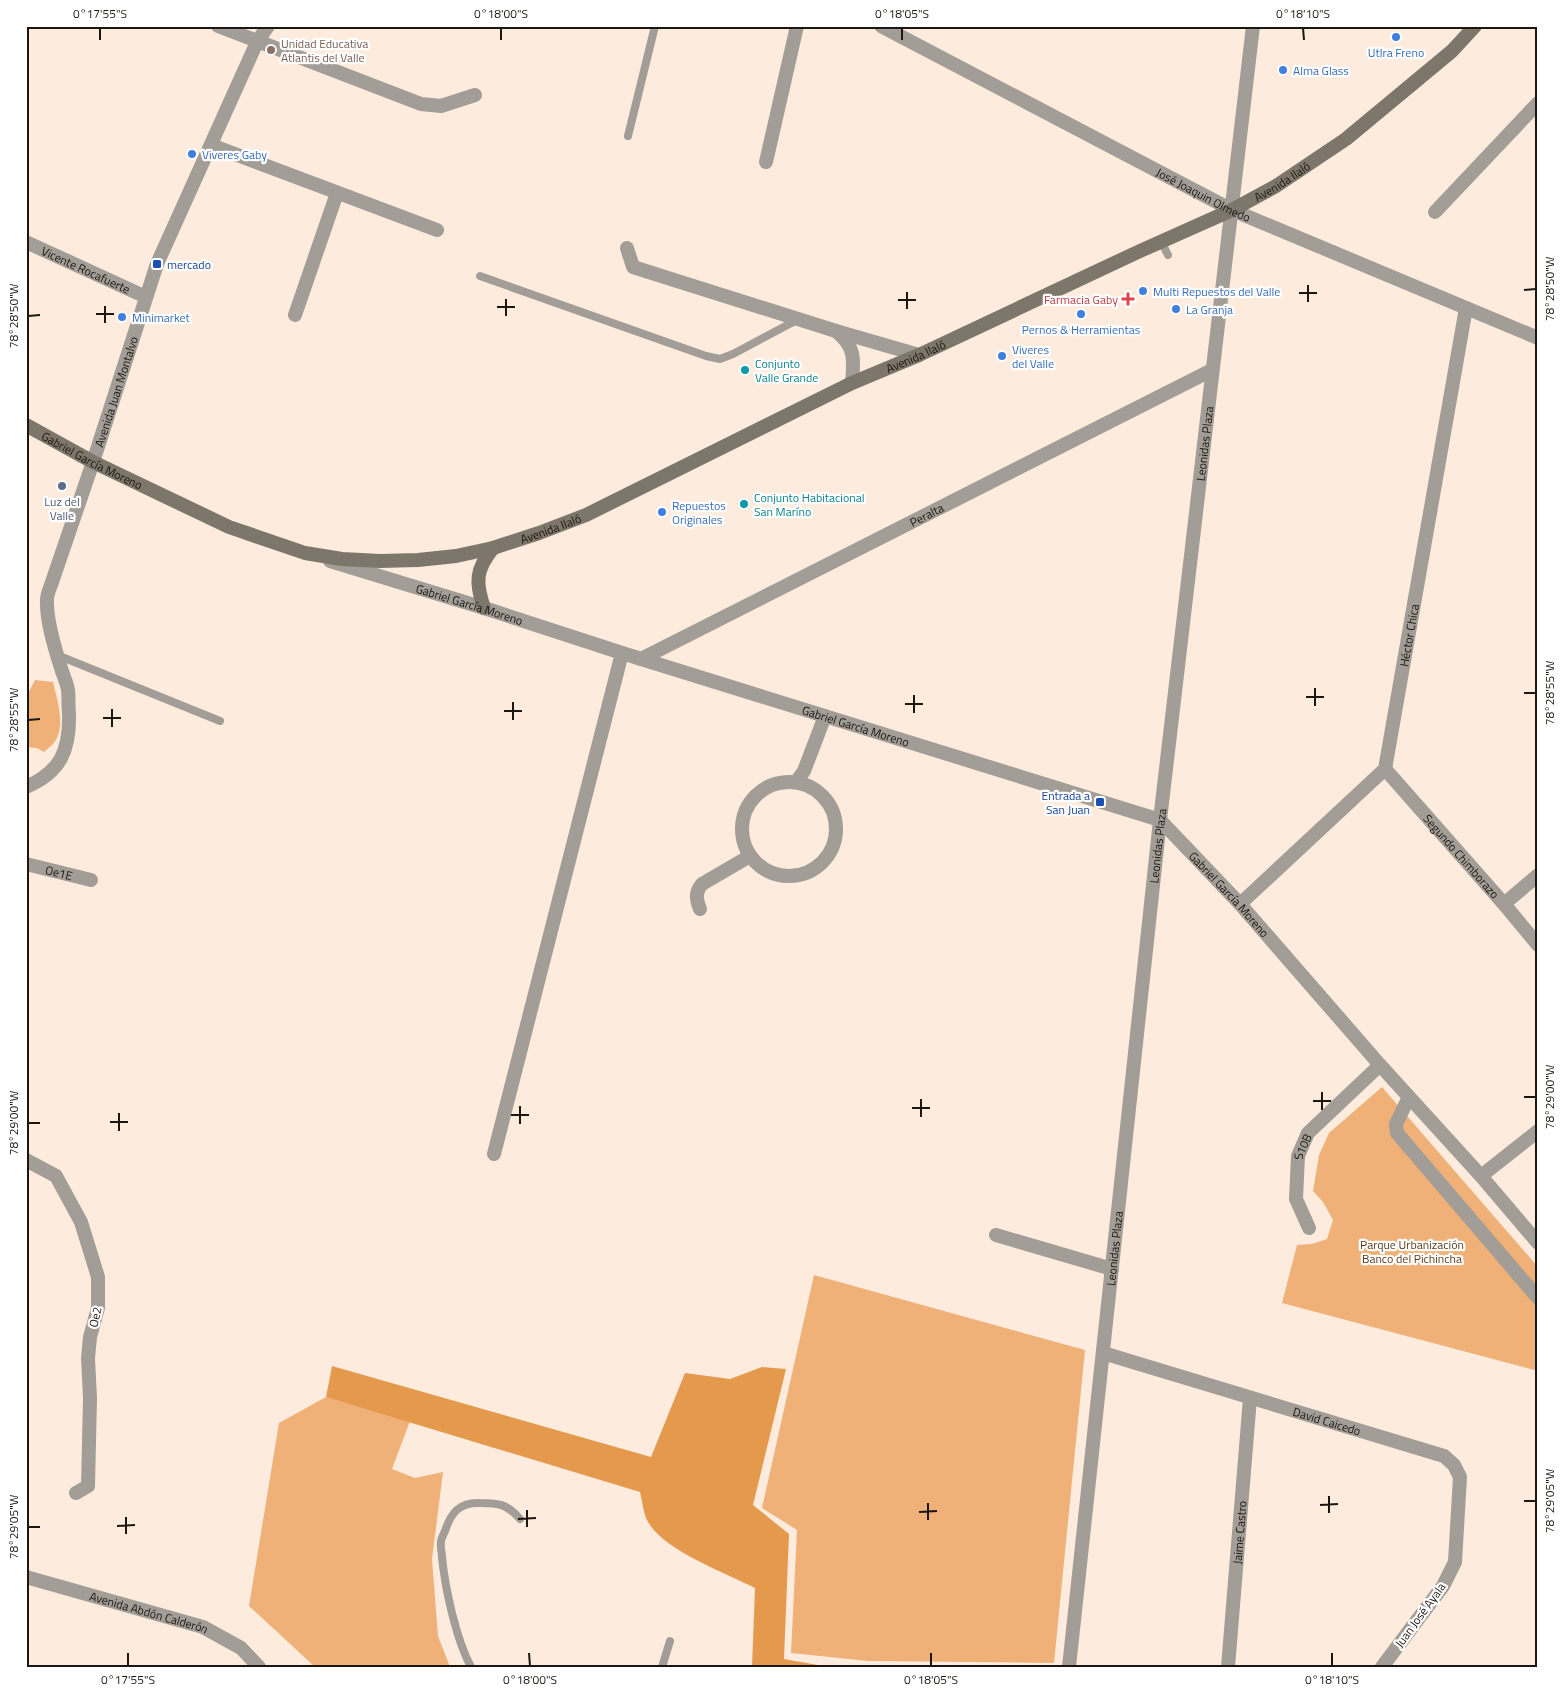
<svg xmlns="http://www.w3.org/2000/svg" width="1564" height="1693" font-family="'Titillium Web',sans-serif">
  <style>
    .green { fill: #efb177 }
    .forest { fill: #e5994d }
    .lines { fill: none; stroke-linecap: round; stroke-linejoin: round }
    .service { stroke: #a29d96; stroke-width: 8 }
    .minor { stroke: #a29d96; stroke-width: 14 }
    .tertiary { stroke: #a29d96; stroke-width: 14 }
    .secondary { stroke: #7d766b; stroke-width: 14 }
    .ticks { fill: none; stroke: #1c1611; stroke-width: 2 }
    .shop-dot { fill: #3f7fe0; stroke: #fff; stroke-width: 2 }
    .education-dot { fill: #8d6e63; stroke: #fff; stroke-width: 2 }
    .transit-dot { fill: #1a4fb4; stroke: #fff; stroke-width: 2 }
    .health-dot { fill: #e0444e; stroke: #fff; stroke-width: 2 }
    .culture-dot { fill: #0f9aa8; stroke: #fff; stroke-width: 2 }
    .service-dot { fill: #5c6f8a; stroke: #fff; stroke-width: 2 }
    .labels { text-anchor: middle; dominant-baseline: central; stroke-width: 4.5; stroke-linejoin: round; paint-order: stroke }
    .education-label { font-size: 12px; fill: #785e54; stroke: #fff; text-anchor: start }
    .shop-label { font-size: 12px; fill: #366cbe; stroke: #fff; text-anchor: start }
    .street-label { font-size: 12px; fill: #1c1611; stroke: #fff }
    .transit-label { font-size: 12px; fill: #164399; stroke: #fff; text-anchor: start }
    .health-label { font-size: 12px; fill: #be3a42; stroke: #fff; text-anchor: end }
    .culture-label { font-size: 12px; fill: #0d838f; stroke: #fff; text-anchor: start }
    .service-label { font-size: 12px; fill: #4e5e75; stroke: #fff }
    .park-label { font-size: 12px; fill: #5b3c1c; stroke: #fff }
    .neatline { fill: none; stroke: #1c1611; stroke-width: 2 }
    .ticks-label { font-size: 12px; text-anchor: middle; fill: #1c1611 }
  </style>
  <rect width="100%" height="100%" fill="#fdecdd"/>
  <path class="green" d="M35,680L53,682C57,700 67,728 53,744C50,747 47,749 44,752L37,748L26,747V697Z
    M1382,1087L1538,1267V1371L1282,1303L1297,1245L1312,1244L1327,1239L1333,1220L1323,1202L1313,1191L1319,1155L1329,1133Z
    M814,1275L1085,1350L1054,1663L868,1661L791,1653L797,1530L762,1508Z
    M326,1397L410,1421L392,1469L415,1478L443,1472L432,1559L438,1636L450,1667H315L249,1606L279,1423Z"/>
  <path class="forest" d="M332,1366L651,1457L685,1373L730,1379L762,1367L786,1369L753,1505L789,1534L784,1659L829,1667H752L755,1588C726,1573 659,1549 646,1518C643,1510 642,1500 640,1492L326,1397Z"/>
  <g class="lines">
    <path class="service" d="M628,136L655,26
      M1161,241L1168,255
      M480,276L706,356L720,359L733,354L797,320
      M57,655L220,721
      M471,1667C456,1639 445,1588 442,1557C442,1552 440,1546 441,1542C441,1538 444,1534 445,1531C451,1513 459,1502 480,1503C499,1503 507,1504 520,1519
      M662,1667L670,1641"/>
    <g class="minor">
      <path d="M218,26L421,104L441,106L475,95"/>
      <path id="s1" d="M881,26L1232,210L1538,338"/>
      <path d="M211,145L437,230"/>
      <path d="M766,162L797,26"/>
      <path d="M1435,212L1538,103"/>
      <path id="s2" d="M26,242L146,297"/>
      <path d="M627,248L633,267L836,331L919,355"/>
      <path d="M295,315L337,193"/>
      <path d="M836,331C856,347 854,360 852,383"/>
      <path id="s3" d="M93,462L157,264L257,42L268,26"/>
      <path id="s4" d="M641,659L1212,370"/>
      <path id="s5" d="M1385,769L1504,904L1538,945"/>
      <path d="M796,782L804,771L825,716"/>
      <circle cx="789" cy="829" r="47"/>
      <path id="s6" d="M26,864L91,880"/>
      <path id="s7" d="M1240,904L1385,769L1466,308"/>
      <path d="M1504,904L1538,875"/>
      <path d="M700,909C696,899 695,892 702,884L750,856"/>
      <path d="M1409,1097L1396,1124L1397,1133L1538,1298"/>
      <path d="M494,1154L622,653"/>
      <path d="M26,1160L56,1176L81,1222L98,1277V1308L90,1337L88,1358L90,1398L88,1486L76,1493"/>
      <path d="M1481,1176L1538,1131"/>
      <path id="s8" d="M1309,1228L1296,1199L1298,1156L1308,1133L1380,1065"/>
      <path d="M996,1235L1112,1269"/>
      <path id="s9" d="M1103,1353L1444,1456L1454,1465L1460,1477L1455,1562L1443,1586L1382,1667"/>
      <path id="s10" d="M1069,1667L1160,820L1253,26"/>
      <path id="s11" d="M1228,1667L1250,1398"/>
    </g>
    <g class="tertiary">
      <path id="s12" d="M330,561L484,608L622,653L1160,820L1240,904L1380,1065L1481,1176L1538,1243"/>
      <path d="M26,787C61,772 70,750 69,713C68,706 69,698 68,690C67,683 63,675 61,668C55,649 46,620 47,600C47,595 49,590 51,585L93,462"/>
      <path id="s13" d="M26,1577L203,1627L241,1648L259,1667"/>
    </g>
    <g class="secondary">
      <path id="s14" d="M26,425L93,462L229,527L305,553L342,559L380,561L418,560L456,556L493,548L539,533L586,515L852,383L919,355L1140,251L1232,210L1276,186L1346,139L1452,51L1475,26"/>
      <path d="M484,608C475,582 476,569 493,548"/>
    </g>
  </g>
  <path class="ticks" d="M100,28V40M501,28V40M902,28V40M1303,28L1304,40M1308,285V302M1524,290L1536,289M907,292V309M1299,293H1317M506,299V316M898,300H916M105,306V323M497,307H515M96,314H114M28,316L40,315M1315,688V706M1524,693H1536M914,695V713M1306,697H1324M513,702V720M905,704H923M112,709V727M504,711H522M103,718H121M28,720L40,719M1322,1092V1110M1524,1097H1536M921,1099V1117M1313,1101H1331M520,1106V1124M912,1108H930M119,1113V1131M511,1115H529M110,1122H128M28,1123H40M1329,1496V1513M1524,1501H1536M928,1503V1520M1320,1505L1338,1504M527,1510V1527M919,1512L937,1511M126,1517V1534M518,1519L536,1518M117,1526L135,1525M28,1527H40M128,1653V1666M529,1653L530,1666M931,1653V1666M1332,1653V1666"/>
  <g class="shop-dot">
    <circle cx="1396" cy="37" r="5"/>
    <circle cx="1283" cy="70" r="5"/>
    <circle cx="192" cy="154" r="5"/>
    <circle cx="1143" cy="291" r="5"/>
    <circle cx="1176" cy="309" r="5"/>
    <circle cx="1081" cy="314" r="5"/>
    <circle cx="122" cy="317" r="5"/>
    <circle cx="1002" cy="356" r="5"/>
    <circle cx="662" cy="512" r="5"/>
  </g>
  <circle class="education-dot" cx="271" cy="50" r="5"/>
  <g class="transit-dot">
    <rect x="152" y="259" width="10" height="10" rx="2.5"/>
    <rect x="1095" y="797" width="10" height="10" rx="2.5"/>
  </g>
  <path class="health-dot" d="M1125.5 291.5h5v5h5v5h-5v5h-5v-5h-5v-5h5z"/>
  <g class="culture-dot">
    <circle cx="745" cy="370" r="5"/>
    <circle cx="744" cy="504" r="5"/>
  </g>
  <circle class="service-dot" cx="62" cy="486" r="5"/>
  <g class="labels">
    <g class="education-label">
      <text x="281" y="43">Unidad Educativa<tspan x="281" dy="14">Atlantis del Valle</tspan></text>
    </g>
    <g class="shop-label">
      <text x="1396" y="52" text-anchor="middle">Utlra Freno</text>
      <text x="1293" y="70">Alma Glass</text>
      <text x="202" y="154">Viveres Gaby</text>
      <text x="1153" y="291">Multi Repuestos del Valle</text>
      <text x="1186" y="309">La Granja</text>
      <text x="132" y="317">Minimarket</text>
      <text x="1081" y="329" text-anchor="middle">Pernos &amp; Herramientas</text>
      <text x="1012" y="349">Viveres<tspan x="1012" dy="14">del Valle</tspan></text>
      <text x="672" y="505">Repuestos<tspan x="672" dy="14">Originales</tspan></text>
    </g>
    <g class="street-label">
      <text stroke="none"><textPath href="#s14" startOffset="1368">Avenida Ilaló</textPath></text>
      <text stroke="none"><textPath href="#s1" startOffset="364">José Joaquin Olmedo</textPath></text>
      <text stroke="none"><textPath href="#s2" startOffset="66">Vicente Rocafuerte</textPath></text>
      <text stroke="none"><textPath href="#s14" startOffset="962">Avenida Ilaló</textPath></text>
      <text stroke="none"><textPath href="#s3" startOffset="74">Avenida Juan Montalvo</textPath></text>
      <text stroke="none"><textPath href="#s10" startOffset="1231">Leonidas Plaza</textPath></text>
      <text stroke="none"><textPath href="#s14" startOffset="75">Gabriel García Moreno</textPath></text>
      <text stroke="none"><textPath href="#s4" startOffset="320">Peralta</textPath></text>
      <text stroke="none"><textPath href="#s14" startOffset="558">Avenida Ilaló</textPath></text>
      <text stroke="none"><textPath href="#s12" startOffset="146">Gabriel García Moreno</textPath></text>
      <text stroke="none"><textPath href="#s7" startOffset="334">Héctor Chica</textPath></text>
      <text stroke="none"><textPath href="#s12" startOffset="551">Gabriel García Moreno</textPath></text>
      <text stroke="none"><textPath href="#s10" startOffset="826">Leonidas Plaza</textPath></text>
      <text stroke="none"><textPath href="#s5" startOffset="116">Segundo Chimborazo</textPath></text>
      <text stroke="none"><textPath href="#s6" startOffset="34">Oe1E</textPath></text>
      <text stroke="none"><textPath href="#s12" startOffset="971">Gabriel García Moreno</textPath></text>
      <text stroke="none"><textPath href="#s8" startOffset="85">S10B</textPath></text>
      <text stroke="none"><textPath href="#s10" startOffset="421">Leonidas Plaza</textPath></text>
      <text transform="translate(95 1317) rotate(-78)">Oe2</text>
      <text stroke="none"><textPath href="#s9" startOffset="234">David Caicedo</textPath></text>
      <text stroke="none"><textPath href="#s11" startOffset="135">Jaime Castro</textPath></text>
      <text stroke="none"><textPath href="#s13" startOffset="128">Avenida Abdón Calderón</textPath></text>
      <text transform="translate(1420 1615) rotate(-54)">Juan José Ayala</text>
    </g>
    <g class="transit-label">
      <text x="167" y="264">mercado</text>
      <text x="1090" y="795" text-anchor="end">Entrada a<tspan x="1090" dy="14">San Juan</tspan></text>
    </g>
    <g class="health-label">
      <text x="1118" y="299">Farmacia Gaby</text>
    </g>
    <g class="culture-label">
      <text x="755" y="363">Conjunto<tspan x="755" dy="14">Valle Grande</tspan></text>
      <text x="754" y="497">Conjunto Habitacional<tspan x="754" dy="14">San Maríno</tspan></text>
    </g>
    <g class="service-label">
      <text x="62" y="501">Luz del<tspan x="62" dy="14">Valle</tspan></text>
    </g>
    <g class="park-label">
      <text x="1412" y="1244">Parque Urbanización<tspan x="1412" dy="14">Banco del Pichincha</tspan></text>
    </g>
  </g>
  <rect width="1564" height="1693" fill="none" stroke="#ffffff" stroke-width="55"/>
  <rect x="28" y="28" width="1508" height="1638" class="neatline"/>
  <g class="ticks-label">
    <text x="100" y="18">0°17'55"S</text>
    <text x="501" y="18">0°18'00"S</text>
    <text x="902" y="18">0°18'05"S</text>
    <text x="1303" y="18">0°18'10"S</text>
    <text transform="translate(1550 289) rotate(-90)" y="4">78°28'50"W</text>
    <text transform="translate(14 316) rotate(-90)" y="4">78°28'50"W</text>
    <text transform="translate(1550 693) rotate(-90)" y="4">78°28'55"W</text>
    <text transform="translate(14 720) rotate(-90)" y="4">78°28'55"W</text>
    <text transform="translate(1550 1097) rotate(-90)" y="4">78°29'00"W</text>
    <text transform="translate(14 1123) rotate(-90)" y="4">78°29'00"W</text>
    <text transform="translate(1550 1501) rotate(-90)" y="4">78°29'05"W</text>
    <text transform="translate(14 1527) rotate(-90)" y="4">78°29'05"W</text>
    <text x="128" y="1684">0°17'55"S</text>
    <text x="530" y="1684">0°18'00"S</text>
    <text x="931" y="1684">0°18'05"S</text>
    <text x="1332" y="1684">0°18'10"S</text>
  </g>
</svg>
